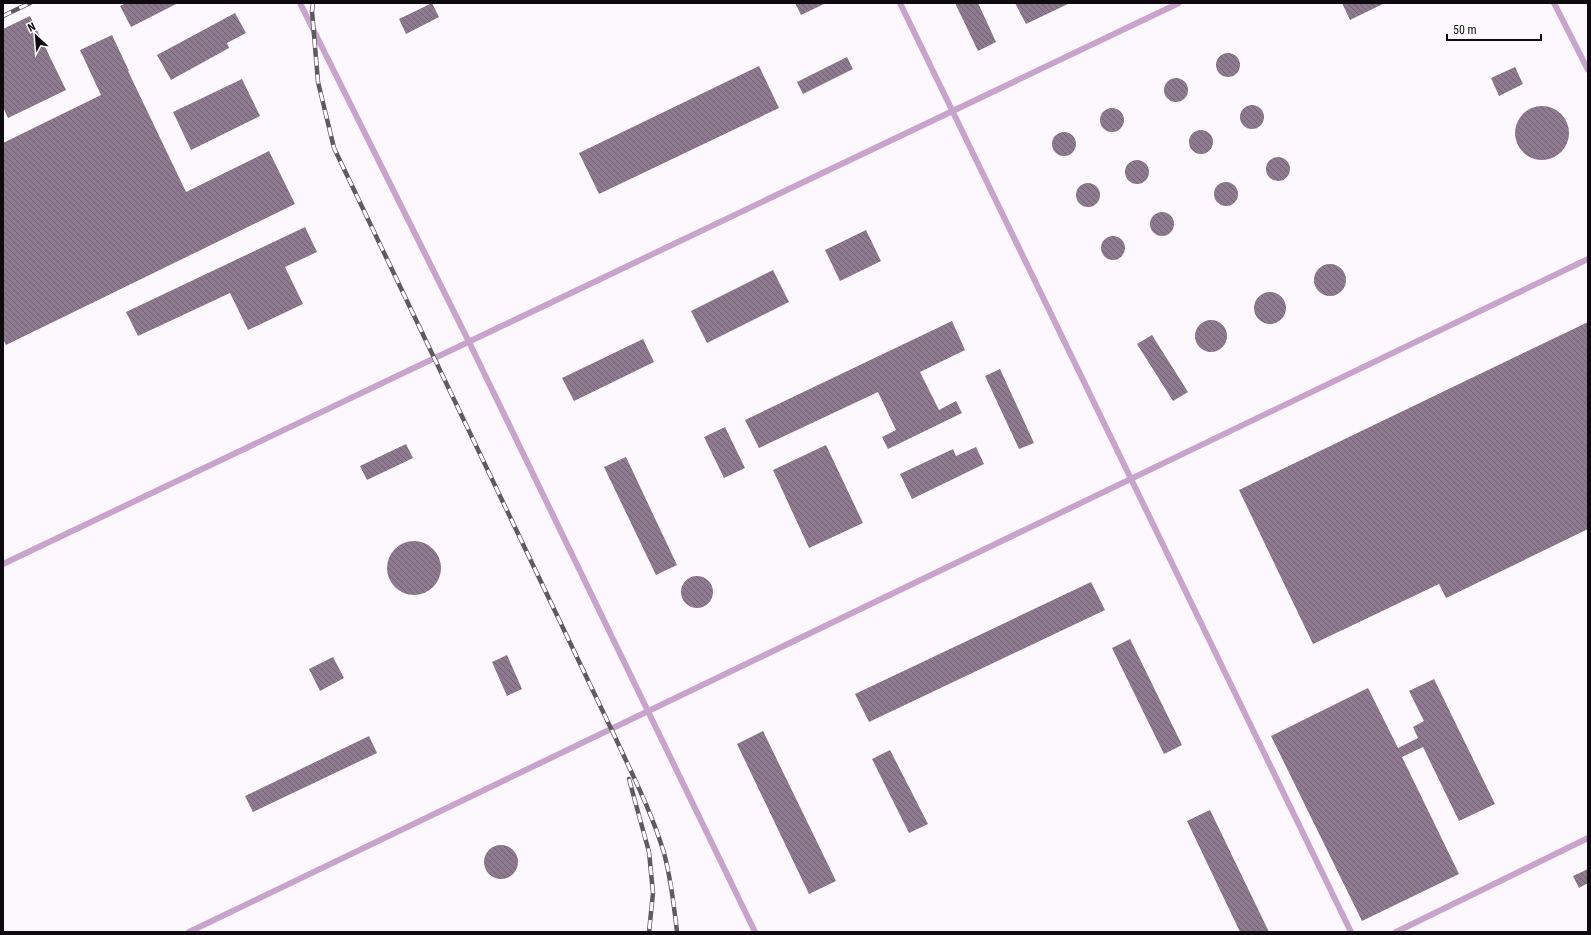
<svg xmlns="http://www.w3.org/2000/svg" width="1591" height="935" font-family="'Roboto Condensed',sans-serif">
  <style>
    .building { fill: url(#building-back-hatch) }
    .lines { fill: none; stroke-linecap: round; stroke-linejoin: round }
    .service { stroke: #c8a3cc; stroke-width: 6 }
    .rail-casing { stroke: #605a60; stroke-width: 4.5 }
    .rail { stroke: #fff; stroke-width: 3; stroke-dasharray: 9; stroke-linecap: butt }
  </style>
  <defs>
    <pattern id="building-back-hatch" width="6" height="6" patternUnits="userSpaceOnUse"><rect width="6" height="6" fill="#8d7a8f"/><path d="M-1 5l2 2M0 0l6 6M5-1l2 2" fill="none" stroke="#726273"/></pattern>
  </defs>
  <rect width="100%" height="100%" fill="#fdf8fd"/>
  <path class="building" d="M126,3H178L131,27L120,6Z
    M432,3L439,17L406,34L399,19Z
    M795,3H826L801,15Z
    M955,3H978L996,42L978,51Z
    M1015,3H1070L1026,24Z
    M1342,3H1385L1350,20Z
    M235,13L246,33L227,43L229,48L171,80L157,55Z
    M30,16L66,90L8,118L3,107V29Z
    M112,35L129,71H128L186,192L269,151L295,204L6,345L3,339V143L101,95L80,50Z
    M1216 65a12 12 0 1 1 24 0a12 12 0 1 1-24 0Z
    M847,57L853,69L803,94L797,82Z
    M759,66L779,108L599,194L579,153Z
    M1515,67L1523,84L1499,96L1491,78Z
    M1164 90a12 12 0 1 1 24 0a12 12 0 1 1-24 0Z
    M242,79L260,116L191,150L173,112Z
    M1240 117a12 12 0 1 1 24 0a12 12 0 1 1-24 0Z
    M1515 133a27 27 0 1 1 54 0a27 27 0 1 1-54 0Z
    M1100 120a12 12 0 1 1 24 0a12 12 0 1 1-24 0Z
    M1189 142a12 12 0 1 1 24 0a12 12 0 1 1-24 0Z
    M1052 144a12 12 0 1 1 24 0a12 12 0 1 1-24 0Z
    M1266 169a12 12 0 1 1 24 0a12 12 0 1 1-24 0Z
    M1125 172a12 12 0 1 1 24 0a12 12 0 1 1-24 0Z
    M1214 194a12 12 0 1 1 24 0a12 12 0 1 1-24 0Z
    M1076 195a12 12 0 1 1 24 0a12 12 0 1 1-24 0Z
    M1150 224a12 12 0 1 1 24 0a12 12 0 1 1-24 0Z
    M305,227L317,252L285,267L303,304L248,330L230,293L138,336L126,312Z
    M866,230L881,261L840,281L825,250Z
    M1101 248a12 12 0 1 1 24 0a12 12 0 1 1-24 0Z
    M1314 280a16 16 0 1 1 32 0a16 16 0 1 1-32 0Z
    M773,270L789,302L707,343L691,311Z
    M1254 308a16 16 0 1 1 32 0a16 16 0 1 1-32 0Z
    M1195 336a16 16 0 1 1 32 0a16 16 0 1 1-32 0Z
    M952,321L965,350L920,372L939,410L956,401L962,413L888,449L882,437L896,430L878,392L759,448L745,420Z
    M1588,322V529L1446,598L1439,584L1313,644L1239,490Z
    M1152,335L1188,392L1173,401L1137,344Z
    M643,339L654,362L574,401L562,378Z
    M1000,369L1034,443L1019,449L985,376Z
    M725,427L745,468L724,478L704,437Z
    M406,444L413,458L367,480L360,466Z
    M826,445L863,523L809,548L773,470Z
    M976,447L984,464L912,499L900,474L953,449L956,456Z
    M626,457L677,565L656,575L604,467Z
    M387 568a27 27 0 1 1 54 0a27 27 0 1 1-54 0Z
    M681 592a16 16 0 1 1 32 0a16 16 0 1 1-32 0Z
    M1091,582L1105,610L869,722L855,694Z
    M1130,639L1182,745L1164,754L1112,648Z
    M507,655L522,689L507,696L492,662Z
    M333,657L344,678L320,691L309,669Z
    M1434,679L1495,804L1459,821L1423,747L1402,757L1459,874L1362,921L1271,736L1368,688L1398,748L1418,738L1413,727L1424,721L1409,691Z
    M763,731L836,881L809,894L737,744Z
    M369,736L377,753L253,812L245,796Z
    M890,750L928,824L909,833L872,759Z
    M1210,810L1269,932H1240L1187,821Z
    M484 862a17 17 0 1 1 34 0a17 17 0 1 1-34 0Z
    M1588,869V883L1579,888L1573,876Z"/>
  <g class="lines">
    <path class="service" d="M300,3L469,342L755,932
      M900,3L1351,932
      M1554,3L1588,70
      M3,564L1179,3
      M189,932L1588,259
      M1396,932L1588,838"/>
    <g class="rail-casing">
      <path id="rail" d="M313,3L312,11L318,82L334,148L616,739C633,776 652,813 664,853C671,879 674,905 677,932
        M3,16L30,3
        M629,779L649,852L653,893L649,932"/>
    </g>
    <use href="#rail" class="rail"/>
  </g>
  <rect width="1591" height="935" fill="none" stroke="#0f0910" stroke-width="8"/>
  <g transform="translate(36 36) rotate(334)" stroke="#ffffff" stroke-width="3" paint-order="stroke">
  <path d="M0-3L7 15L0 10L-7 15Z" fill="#0f0910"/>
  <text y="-6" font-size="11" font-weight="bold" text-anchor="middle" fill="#0f0910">N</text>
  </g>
  <path d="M1447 34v6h94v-6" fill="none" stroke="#0f0910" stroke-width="2"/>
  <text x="1453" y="34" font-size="12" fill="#0f0910" stroke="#ffffff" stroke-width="3" paint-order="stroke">50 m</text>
</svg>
